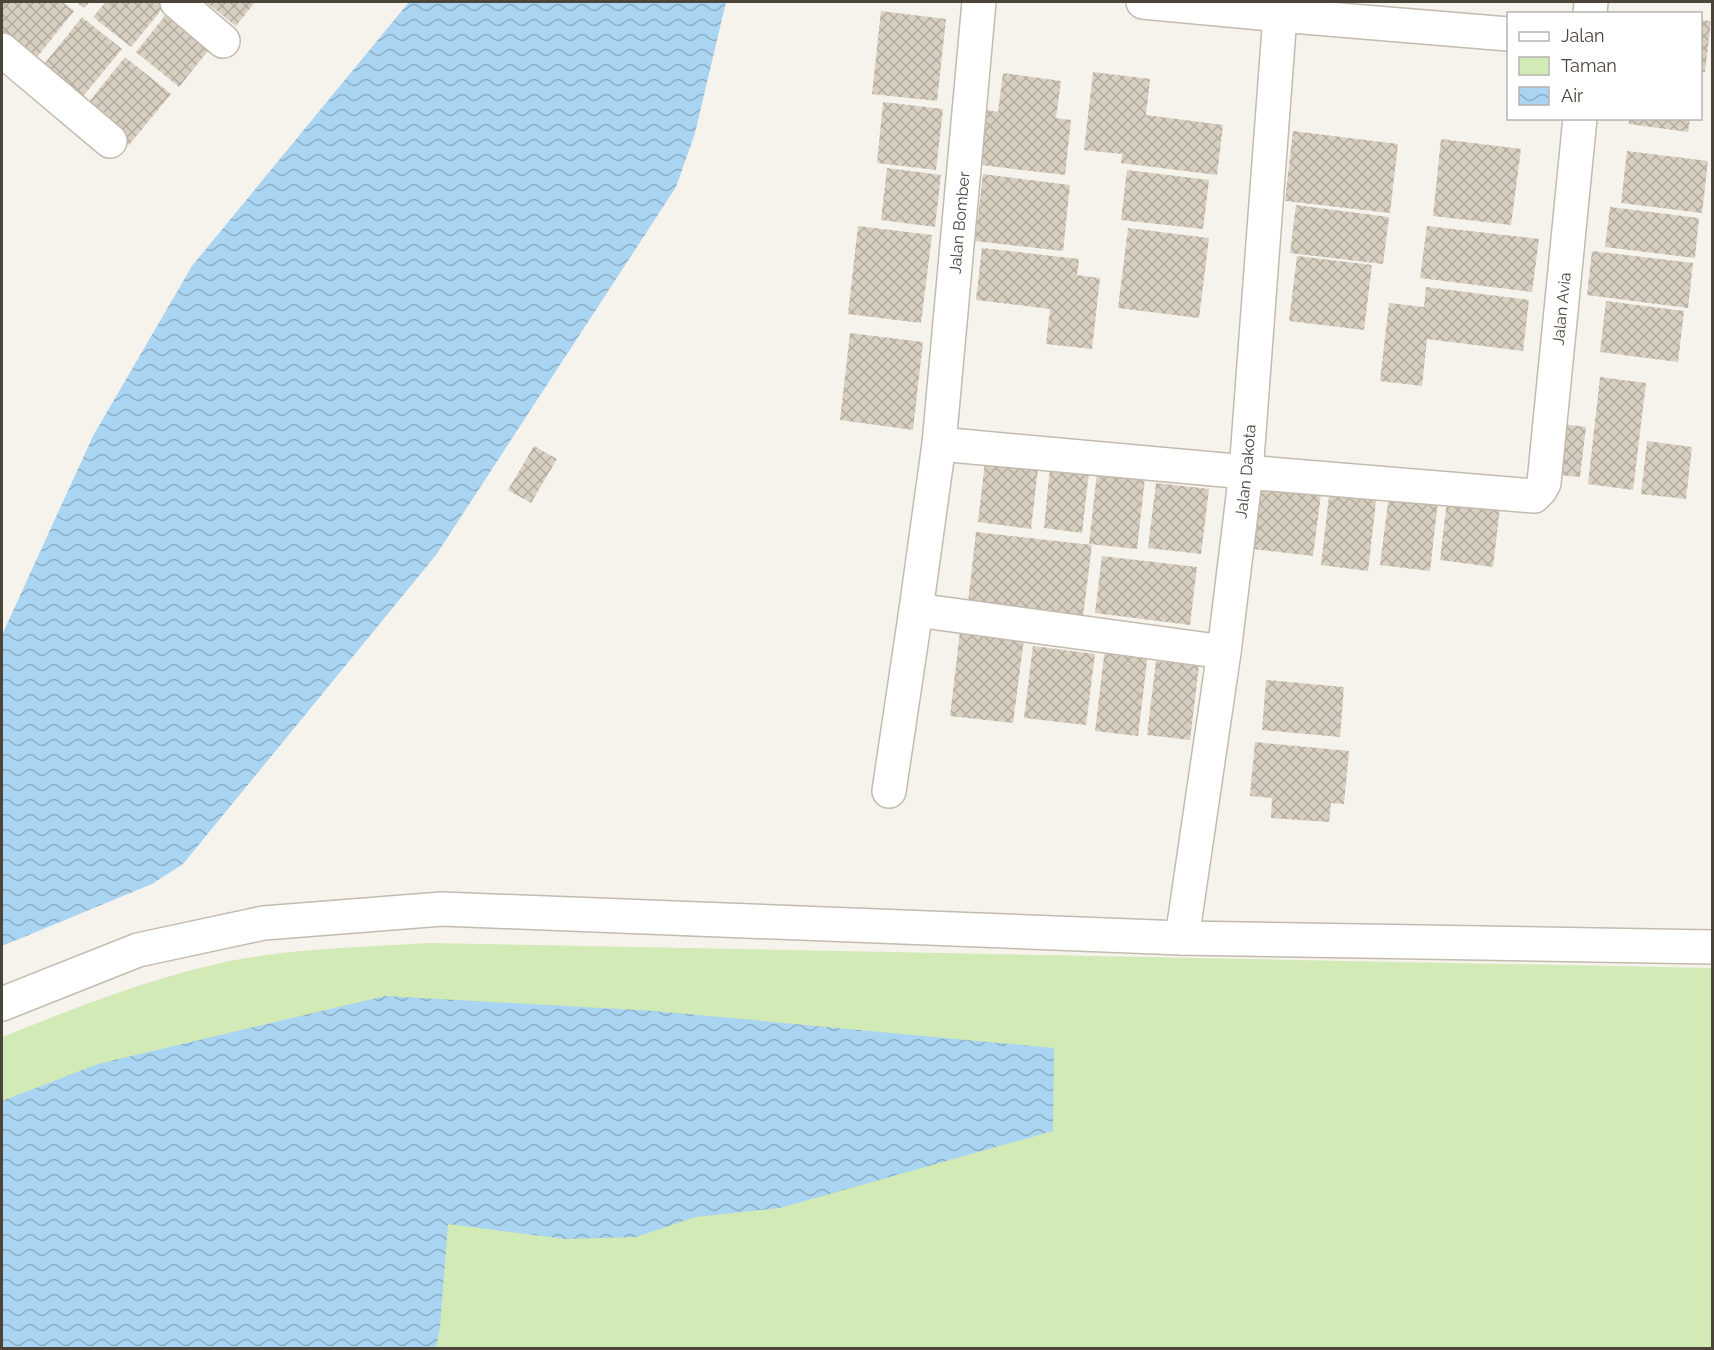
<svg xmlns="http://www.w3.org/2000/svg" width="1714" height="1350" font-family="Raleway,sans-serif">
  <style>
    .green { fill: #d2eab5 }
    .water { fill: url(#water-waves) }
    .building { fill: url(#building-cross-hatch) }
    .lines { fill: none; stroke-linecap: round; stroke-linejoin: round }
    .minor-casing { stroke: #c2bbae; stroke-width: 36 }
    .minor { stroke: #fff; stroke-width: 33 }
    .labels { text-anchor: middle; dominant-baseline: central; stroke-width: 4.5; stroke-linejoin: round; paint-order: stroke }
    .street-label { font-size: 16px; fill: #4b4439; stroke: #fff }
  </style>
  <defs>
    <pattern id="water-waves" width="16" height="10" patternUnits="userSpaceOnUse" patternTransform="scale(1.5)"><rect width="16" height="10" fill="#a9d4f2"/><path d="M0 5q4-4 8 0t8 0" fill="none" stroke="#8caec5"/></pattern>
    <pattern id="building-cross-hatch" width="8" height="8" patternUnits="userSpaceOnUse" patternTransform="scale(1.5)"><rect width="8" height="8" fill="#d8cfc1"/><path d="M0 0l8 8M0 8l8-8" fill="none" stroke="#b1aa9e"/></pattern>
  </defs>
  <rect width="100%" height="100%" fill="#f6f3ec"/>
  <path class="green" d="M429,943L1712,968V1348H2V1037C68,1011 134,984 204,967C277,948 354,948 429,943Z"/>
  <path class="water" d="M409,2H726L695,133L676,187L436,555L183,864L152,884L2,946V635L93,436L192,266Z
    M385,996L655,1011L1054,1048L1053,1131L780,1208L696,1217L636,1237L565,1239L448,1224L440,1327L436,1348H2V1101L98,1064Z"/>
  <path class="building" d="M4,2H62L74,11L34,61L2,35V5Z
    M76,2H90L84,8Z
    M106,2H165L167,3L131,47L93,17Z
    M206,2H255L236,26Z
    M173,6L216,41L179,87L136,52Z
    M881,11L946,19L937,101L872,94Z
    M82,17L122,49L80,100L41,68Z
    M1700,20L1711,21L1705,72H1700Z
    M125,57L171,94L129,145L84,108Z
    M1093,72L1150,79L1146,115L1223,125L1217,175L1121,163L1122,154L1084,150Z
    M1003,73L1061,81L1056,118L1071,120L1065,175L981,165L987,110L998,112Z
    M883,102L943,109L936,170L877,163Z
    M1629,118H1690L1688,132L1629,124Z
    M1293,131L1398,144L1390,213L1285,201Z
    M1441,139L1521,149L1511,225L1433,216Z
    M1627,151L1708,161L1702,213L1621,203Z
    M887,168L941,175L935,227L881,220Z
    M1127,170L1209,180L1203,229L1121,220Z
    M983,174L1070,185L1063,251L975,241Z
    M1296,205L1389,217L1383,264L1290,253Z
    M1610,207L1699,218L1695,258L1605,247Z
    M858,226L932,235L921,323L848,314Z
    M1427,226L1539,239L1532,292L1420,278Z
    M1128,228L1209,238L1199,318L1118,308Z
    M982,248L1079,259L1077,275L1100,278L1092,349L1046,344L1050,309L976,300Z
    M1592,251L1693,263L1688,308L1587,295Z
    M1297,256L1372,265L1364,330L1289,321Z
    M1426,287L1529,300L1523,351L1427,339L1422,386L1380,381L1389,303L1424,307Z
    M1606,301L1684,311L1678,362L1600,352Z
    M850,333L923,342L913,430L840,420Z
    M1600,377L1646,383L1633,490L1588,484Z
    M1555,423L1586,427L1580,477L1549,474Z
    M1647,441L1692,447L1686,499L1641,494Z
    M534,446L557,459L531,503L508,490Z
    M985,462L1038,468L1031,529L978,522Z
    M1050,468L1089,472L1082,533L1044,528Z
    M1097,472L1145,478L1137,549L1089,544Z
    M1156,483L1209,489L1201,554L1148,548Z
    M1259,486L1321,494L1313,556L1252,549Z
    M1330,488L1377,493L1368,571L1321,565Z
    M1389,495L1438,501L1430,571L1380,565Z
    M1447,500L1500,507L1493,567L1440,560Z
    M976,532L1092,545L1083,617L968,603Z
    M1102,556L1197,567L1190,625L1095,613Z
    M961,623L1025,631L1013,723L950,716Z
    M1033,646L1095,654L1086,725L1024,718Z
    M1105,648L1148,653L1138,736L1095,731Z
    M1156,661L1199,666L1190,740L1147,735Z
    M1266,680L1344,687L1340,737L1262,730Z
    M1255,742L1349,751L1344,804L1331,803L1329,822L1271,818L1272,798L1250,796Z"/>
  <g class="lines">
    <g class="minor-casing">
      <g id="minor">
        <path d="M177,2L223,41"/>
        <path d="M1143,2L1280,15L1508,34"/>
        <path d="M1590,14L1591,2"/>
        <path d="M2,50L110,141"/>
        <path id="s1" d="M939,444L1246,472L1534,496L1540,490L1544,483L1580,118"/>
        <path d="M916,610L1224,652"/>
        <path id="s2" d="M889,791L916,610L939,444L979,2"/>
        <path id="s3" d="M1182,938L1224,652L1246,472L1281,2"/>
        <path d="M2,1004L138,950L264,923L442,909L1182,938L1712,947"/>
      </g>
    </g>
    <use href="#minor" class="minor"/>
  </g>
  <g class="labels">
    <g class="street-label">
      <text stroke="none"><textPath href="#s2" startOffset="573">Jalan Bomber</textPath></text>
      <text stroke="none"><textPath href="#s1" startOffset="789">Jalan Avia</textPath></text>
      <text stroke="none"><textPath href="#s3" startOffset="471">Jalan Dakota</textPath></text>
    </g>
  </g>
  <rect width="1714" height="1350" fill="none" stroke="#4b4439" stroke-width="6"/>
  <rect x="1507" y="12" width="195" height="108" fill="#ffffff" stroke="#b7b4b0" stroke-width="1.5"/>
  <rect x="1519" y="32" width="30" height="9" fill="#ffffff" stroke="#b7b4b0" stroke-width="1.5"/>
  <text x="1561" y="42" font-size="18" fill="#4b4439">Jalan</text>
  <rect x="1519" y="57" width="30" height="18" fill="#d2eab5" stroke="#b7b4b0" stroke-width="1.5"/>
  <text x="1561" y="72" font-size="18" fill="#4b4439">Taman</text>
  <rect x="1519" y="87" width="30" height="18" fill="url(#water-waves)" stroke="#b7b4b0" stroke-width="1.5"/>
  <text x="1561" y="102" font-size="18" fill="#4b4439">Air</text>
</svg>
